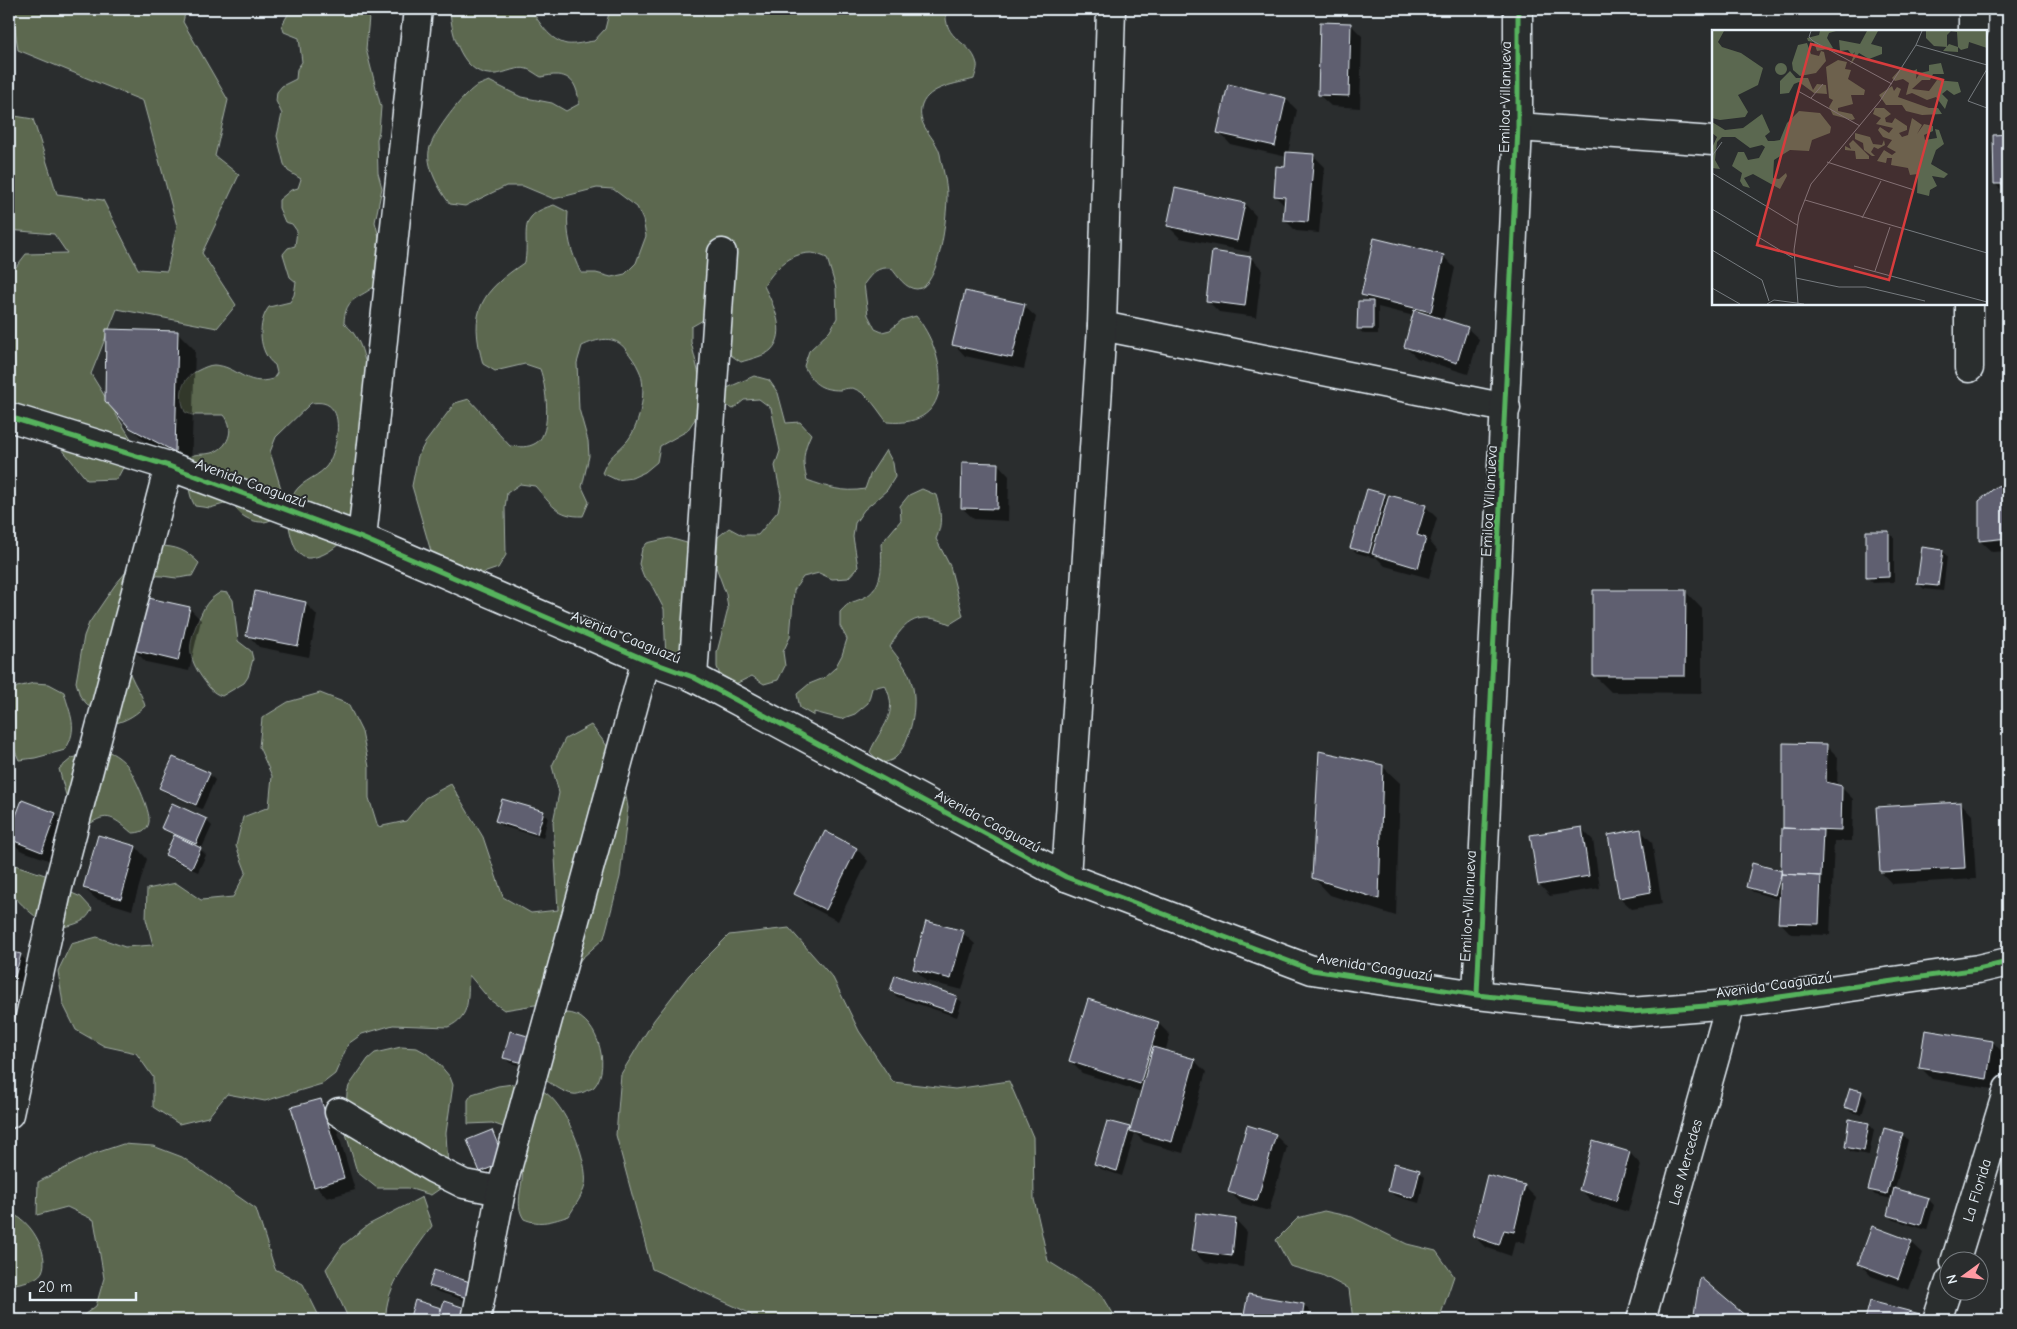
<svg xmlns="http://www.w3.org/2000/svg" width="2017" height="1329" font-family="'Comic Neue',sans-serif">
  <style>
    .green { fill: #5b6850; stroke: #a2aca4 }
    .shadow { fill: #0007 }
    .building { fill: #5f5e70; stroke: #e8f1f8 }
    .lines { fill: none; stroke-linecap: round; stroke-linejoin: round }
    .minor-casing { stroke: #e8f1f8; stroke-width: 31 }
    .minor { stroke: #2a2d2e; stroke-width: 28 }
    .cycleway-casing { stroke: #2a2d2e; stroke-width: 8 }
    .cycleway { stroke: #56b35d; stroke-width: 5 }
    .labels { text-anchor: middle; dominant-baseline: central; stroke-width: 4; stroke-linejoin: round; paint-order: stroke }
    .street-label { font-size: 15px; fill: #e8f1f8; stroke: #2a2d2e }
    .inset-road { fill: none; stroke: #767b7f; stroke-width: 1 }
    .view { fill: #d83c3d; fill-opacity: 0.15; stroke: #d83c3d; stroke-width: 2.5 }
    .inset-edge { fill: none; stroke: #e8f1f8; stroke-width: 2.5 }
  </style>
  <rect width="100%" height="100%" fill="#2a2d2e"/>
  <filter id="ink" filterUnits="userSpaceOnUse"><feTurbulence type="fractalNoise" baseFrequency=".02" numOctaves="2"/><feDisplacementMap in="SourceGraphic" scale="10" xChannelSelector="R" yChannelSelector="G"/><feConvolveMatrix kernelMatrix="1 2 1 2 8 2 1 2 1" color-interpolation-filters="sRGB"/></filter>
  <g filter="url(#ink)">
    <path class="green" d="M12,9H186L183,22L228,100L215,156L239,175L202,253L236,305L217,328L117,309L91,374L135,445L117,479L87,480L49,433L9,421V325L10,320L9,319V276L26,254L67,253L54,234L9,230V115L33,119L57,194L103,200L138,269L167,271L177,226L143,101L18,50Z
      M291,9H367L369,17L366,49L381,107L379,131L377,139L378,173L382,188L375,222L384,255L376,285C360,299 345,296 344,323C347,326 352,330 354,334C363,346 365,363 369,377C378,407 390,441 384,473C379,498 368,511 353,529C342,542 329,556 310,558C302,559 297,552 294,545C288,528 286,515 292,498C297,482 315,479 325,468C335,458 342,423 334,411C328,402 321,402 311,403L276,437L270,452L285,502C281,507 277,515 272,519C263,526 245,520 238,511C235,508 236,505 231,502L210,508L195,506C187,493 189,478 185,464L188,457C197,453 202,455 211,453C228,449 236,429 224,415H192L185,412C178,394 181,378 199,370C203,368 209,365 214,365C238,366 245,387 273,379L277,373L275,365C258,353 257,322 269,307L290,302L294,295L296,282L290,277L283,254L288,248L295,246L297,231L292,224L285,222L279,208V200L291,190L298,188L301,179L288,171L284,164L277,136L282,114L276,101L277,92L282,86L296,79L297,69L302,62L299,38L284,32L282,25Z
      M450,9H531C538,21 550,41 567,44C575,45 586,42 594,41L605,29L610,9H946C943,43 971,39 977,64C978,68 975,75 974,79C957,84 929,86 922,105C915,125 936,137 940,154C942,167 947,182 947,196C947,214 940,288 917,289C905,289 898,276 891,268C877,267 873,272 864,284L868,315L875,329L882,332L890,330L902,320L916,316C947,354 958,429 887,422C878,411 869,394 855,389C851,387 844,389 840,390C820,390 812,383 804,366L809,351L830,331L837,318L836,288L827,258C822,256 816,253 811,253C789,253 774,270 764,286C773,304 788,333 771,350C765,356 750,359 741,362L729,354L705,319L691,327V342L702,387L695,419L687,431L660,446L657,462L645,472L632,478L617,480L602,473C609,455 617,453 628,440C640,424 648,388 639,370C636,363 631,356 626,350C615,334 597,339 582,346L577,363L579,409L588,441L589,456L582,487L589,502L583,516C557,517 551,504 535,486L520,484L507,493L505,508L506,555L498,568L469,578L434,562L412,486L418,456L425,443L455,403L469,399C484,414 495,431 510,446C519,447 528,448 536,443C553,433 546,385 540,369L525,364L495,371L483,364C468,310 481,292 525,262C530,232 515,216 554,205L568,212C566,234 571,253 581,273H596L611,277L625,274L636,263L646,236L643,220L637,207L613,189L597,188L554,199L523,186H506L465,206L450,204C440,191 424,164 430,147C435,131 461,97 475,87C479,85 484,83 489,81L521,97L552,103L566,111L579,104C577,78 566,71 541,77C537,75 531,70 527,69C517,66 506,73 496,74C463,78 451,35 450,9Z
      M754,376L769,380L778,393L786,423L800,422L811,434C803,451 802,462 807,480C827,487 843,493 865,489L870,475L886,450L893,463L895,477L887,490L864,510L855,523L853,537L858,567L848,578L832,579L819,573L803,577L794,590L790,637L783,652L785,666L778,680L764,684L752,676L725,689L717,667V652L728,609L726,594L716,567L718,537L729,528L742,535H758L778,511L781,495L775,466L780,451L771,408L759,399L744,400L733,409L720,402L727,388Z
      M922,489L936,495C941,512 943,523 936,539L950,566L963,616L950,624C920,611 905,619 890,647C898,658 909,670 912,684C918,704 911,743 895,758C892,761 885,762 881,764L870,752C881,726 900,715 885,685L872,688L868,703L855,714L841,719L814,712V716L800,708L797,694L809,684L824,678L835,668L842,655L847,639L840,626V612C851,600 850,604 863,598C884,589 882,562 881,544L901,520L900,506L909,495Z
      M669,538L694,545L692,659L666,663L664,609L650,582L644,577L639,564L642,549L647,543Z
      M158,546C176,546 186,550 199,563L192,576C187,576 181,578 177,578C166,577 157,574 146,577C99,589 117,646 132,678C138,691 141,692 145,706C132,718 122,723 105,725L80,696L76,682L84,636L89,623L115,585L144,551Z
      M221,592L228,593L233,600L238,641L251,651L253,659L248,677L244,683L222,696C212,693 209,687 203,679C187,657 188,644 198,621C205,606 206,601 221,592Z
      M34,683L49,684L64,692C70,715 79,728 65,750L35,758L19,760L9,738V694L17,687Z
      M320,693L348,704L362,732L369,767V798L378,827L406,821L425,798L451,784L483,837L503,897L531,913L558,910L553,822L559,793L552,766L565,739L591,725L611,751L623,778L628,808L620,877L604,938L581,959L565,988L541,1004L504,1010L490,1000L469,975C467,998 472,1016 448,1027L393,1025L362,1034L348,1044L335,1074L322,1084L265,1101L227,1094L208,1117L179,1124L153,1107V1077L136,1053L104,1046L76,1030L63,1004L58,971L71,944L97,937L125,947L153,945L146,919L147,889L176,883L201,900L233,897L246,872L236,846L243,817L269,807L272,776L259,747L262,718L288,702Z
      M103,750C112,752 119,757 126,764C133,772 151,811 149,822C148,831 139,833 132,833C111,815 106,811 83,829L74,825L59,769L72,758Z
      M9,863L57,879L67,891L81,897L92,909C88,917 84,921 75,924C48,935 26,909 9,891Z
      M789,928L833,978L859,1031L893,1082L955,1089L1009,1081L1033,1137L1034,1199L1048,1261L1102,1295L1117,1320H758L747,1312L652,1269L616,1135L621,1074L654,1020L689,975L729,935Z
      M566,1013C595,1012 613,1066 594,1087C592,1089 587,1090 584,1092C580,1093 577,1095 573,1094C563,1093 551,1083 542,1078L557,1015Z
      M401,1047L417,1048L426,1053L439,1064L450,1077L453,1085L446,1133L448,1168L444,1186L431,1195L408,1188H377L357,1172L345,1130L347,1093L349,1086L368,1059L375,1053Z
      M513,1084C524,1085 534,1086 543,1091C565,1103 589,1161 585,1185C583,1195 574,1207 569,1216C553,1221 540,1226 524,1219C513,1203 525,1185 522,1165C519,1153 511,1140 506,1128L492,1123L468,1124V1100L472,1094L498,1086Z
      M123,1144L153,1146L182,1157L256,1209L275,1269L303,1284L321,1320H77L96,1306L104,1278L94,1220L67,1207L37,1215L38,1182L93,1154Z
      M422,1197L432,1226C414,1253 384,1286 386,1320H349L326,1269L343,1245L368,1225Z
      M1324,1211L1352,1217L1407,1244L1436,1251L1454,1276L1439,1320H1353L1349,1289L1322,1275L1290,1266L1276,1240L1298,1218Z
      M9,1214C28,1215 51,1254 42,1272C37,1281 19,1283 10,1285Z"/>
    <path class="shadow" d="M1919,9H1971V11Z
      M1351,25L1362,36L1360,108L1331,106L1319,95Z
      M1286,99L1297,110L1288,153L1313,155L1325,167L1319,233L1296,231L1284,219L1285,206L1275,196L1286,168L1287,157L1230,144L1219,132Z
      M1994,136H2008V196L1995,184Z
      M1176,189L1245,204L1256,216L1249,252L1180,238L1168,226Z
      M1443,256L1455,268L1443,320L1467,328L1479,339L1468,374L1417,358L1405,347L1414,316L1378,307V334H1364L1358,329L1370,302L1362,294Z
      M1251,258L1262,269L1256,317L1219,312L1207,300Z
      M1024,306L1036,317L1024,369L965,356L954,344Z
      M177,332L195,350L191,468L149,445L131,428Z
      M998,464L1009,476L1008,521L974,519L962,508Z
      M2008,485V537L1990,539V541L2008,539V551L1992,552L1980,541L1998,488Z
      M1385,495L1389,499L1425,506L1437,518L1430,542L1437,550L1429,578L1385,566L1375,556V558L1357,553L1351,548Z
      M1889,532L1894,538V582L1873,583L1867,577Z
      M1942,551L1947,556L1943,591L1924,589L1918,583Z
      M1685,591L1702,609V693L1611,692L1594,675Z
      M305,603L317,615L309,657L259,647L248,635Z
      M189,608L201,620L189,671L146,662L134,650Z
      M1784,744L1826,745L1838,757L1837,786L1841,787L1853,799L1852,841H1834L1830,935L1791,934L1780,922L1781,900L1753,892L1748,887L1782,874Z
      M1382,766L1400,783L1396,916L1330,895L1313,877Z
      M209,774L215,780L202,809L166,793L161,788Z
      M23,802L56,814L67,826L54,862L20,850L9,838Z
      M1961,803L1972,815L1976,879L1892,884L1881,872Z
      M543,812L548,817L543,838L502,826L497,821Z
      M206,820L212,826L201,850L206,855L198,872L172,860L166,855L175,836L162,827Z
      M1581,828L1593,840L1600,888L1550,896L1539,884Z
      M1640,830L1652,842L1662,904L1632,909L1620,898Z
      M825,833L857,849L868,861L838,921L807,905L795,893Z
      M136,847L147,859L132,910L96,899L84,888Z
      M963,933L975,944L962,990L926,981L915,969Z
      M9,952L20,955L26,960L21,982L9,978Z
      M891,991L956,997L962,1002L957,1017L897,997Z
      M1158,1023L1170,1035L1165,1052L1194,1060L1206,1072L1183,1153L1144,1142L1135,1133L1122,1176L1101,1169L1096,1164L1129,1129L1132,1131L1142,1092L1082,1073L1070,1061Z
      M511,1033L529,1068L510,1063L504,1057Z
      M1993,1042L2004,1054L1998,1090L1932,1079L1920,1067Z
      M1861,1092L1867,1098L1862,1115L1851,1112L1846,1107Z
      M321,1100L332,1112L355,1190L327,1198L316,1186Z
      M1869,1124L1874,1130L1869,1155L1851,1152L1846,1146Z
      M492,1131L497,1137L510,1168L486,1177L481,1172L468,1140Z
      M1902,1134L1908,1140L1895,1189L1928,1199L1934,1205L1927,1230L1894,1220L1888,1214L1892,1199L1875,1195L1870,1190Z
      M1275,1135L1287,1147L1269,1211L1241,1203L1229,1191Z
      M1630,1153L1641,1165L1628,1212L1592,1201L1580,1189Z
      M1419,1171L1425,1177L1419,1203L1395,1196L1389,1191Z
      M1524,1186L1536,1198L1525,1243L1515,1241L1511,1256L1485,1247L1473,1235Z
      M1236,1220L1247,1232L1243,1267L1204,1262L1192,1250Z
      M1911,1242L1923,1253L1909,1290L1871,1276L1860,1264Z
      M1701,1280L1746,1318L1749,1320H1694Z
      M430,1285H475L476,1304L436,1291Z
      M1249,1296L1304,1305L1315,1317V1320H1245Z
      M416,1301L443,1310L475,1320H411Z
      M1871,1303L1919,1315L1924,1320H1867Z"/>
    <path class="building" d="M1320,22L1351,23L1349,96L1318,95Z
      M1228,84L1286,98L1275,146L1217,133Z
      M2008,134V184H1994L1993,135Z
      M1286,152L1314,154L1308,222L1283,220L1285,197L1274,196L1276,166L1285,167Z
      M1175,188L1245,203L1237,241L1167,226Z
      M2004,213H2008V254H2004Z
      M1374,238L1444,255L1431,312L1361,295Z
      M1212,251L1251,257L1245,306L1206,301Z
      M965,291L1025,304L1012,358L952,345Z
      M1358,301H1373V329H1357Z
      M1414,310L1468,327L1457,363L1404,347Z
      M106,329L178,331L175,452L130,428L105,401Z
      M962,462L998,463L997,509L961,508Z
      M2008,484V538L1979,541V501L1997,486Z
      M1367,489L1385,494L1369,553L1350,548Z
      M1389,495L1426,505L1417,535L1426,538L1418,568L1372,554Z
      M1866,531H1889V577L1866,578Z
      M1922,547L1943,550L1938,586L1917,584Z
      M1593,590H1686L1685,676H1593Z
      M255,591L306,602L298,646L246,636Z
      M144,597L190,607L178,661L133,650Z
      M1783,743L1827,744L1826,782L1842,786L1841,830L1783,828Z
      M1319,751L1383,765L1379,899L1312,878Z
      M173,757L210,773L196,805L159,788Z
      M502,799L544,811L537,834L495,821Z
      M22,800L56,813L42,852L9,839V834Z
      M1961,802L1965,868L1880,872L1876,807Z
      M172,803L207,819L196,844L161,828Z
      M1582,827L1589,876L1538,885L1530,835Z
      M1782,828L1823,830L1821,876L1781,874Z
      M1641,829L1651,892L1619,898L1608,835Z
      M825,831L857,848L826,910L794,894Z
      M98,835L136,846L121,899L83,888Z
      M174,835L201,848L192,868L165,855Z
      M1752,863L1782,871L1775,895L1746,887Z
      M1781,874L1821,876L1819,924L1778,923Z
      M926,921L964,931L951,979L913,969Z
      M9,951L21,954L15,977L9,975Z
      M895,975L957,996L952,1012L890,991Z
      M1088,999L1159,1022L1140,1084L1069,1061Z
      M1925,1030L1993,1041L1987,1079L1919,1068Z
      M510,1031L531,1037L524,1063L503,1058Z
      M1153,1047L1195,1059L1172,1142L1130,1131Z
      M1850,1088L1862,1091L1857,1111L1844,1107Z
      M321,1099L344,1178L314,1187L291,1107Z
      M1849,1119L1869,1123L1864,1151L1845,1147Z
      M1107,1121L1130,1127L1117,1171L1094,1164Z
      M1247,1125L1276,1134L1257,1201L1228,1192Z
      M1884,1128L1903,1133L1887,1194L1868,1190Z
      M492,1130L505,1162L480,1172L467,1140Z
      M1593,1141L1630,1152L1616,1201L1579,1190Z
      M1394,1163L1420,1170L1413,1198L1388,1191Z
      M1487,1175L1525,1185L1514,1232L1504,1230L1499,1245L1472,1236Z
      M1894,1188L1929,1198L1921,1225L1887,1215Z
      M1196,1213L1236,1219L1232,1256L1191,1251Z
      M1872,1226L1912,1241L1898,1279L1858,1264Z
      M434,1270L476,1284L471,1299L429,1286Z
      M1700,1277L1747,1317L1746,1320H1693Z
      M1248,1294L1304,1304L1302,1320H1243Z
      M415,1300L441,1308L438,1320H409Z
      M444,1301L471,1310L468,1320H438Z
      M1870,1301L1920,1314L1918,1320H1865Z"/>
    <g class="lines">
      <g class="minor-casing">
        <g id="minor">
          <path d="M1973,31V9"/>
          <path d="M1518,127L1713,141"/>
          <path d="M1102,326L1506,408"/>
          <path d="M1969,368V304"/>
          <path d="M9,417L169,466L362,538L646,660L693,677L1066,877L1312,970L1477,995L1631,1012L1730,1004L1978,969L2008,962"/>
          <path d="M362,538L418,9"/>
          <path d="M693,677L722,253"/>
          <path d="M1066,877L1102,326L1111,9"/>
          <path d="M1477,995L1518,127V9"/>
          <path d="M339,1112L434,1169L464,1184L501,1191"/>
          <path d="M9,1114L58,887L169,466"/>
          <path id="s1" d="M1955,1262L2008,1089"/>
          <path d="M476,1320L501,1191L646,660"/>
          <path id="s2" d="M1641,1320L1730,1004"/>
          <path d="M1937,1320L1950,1281"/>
        </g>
      </g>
      <use href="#minor" class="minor"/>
      <g class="cycleway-casing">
        <path id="cycleway" d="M9,417L169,466L362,538L646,660L693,677L1066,877L1312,970L1477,995L1631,1012L1730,1004L1978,969L2008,962
          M1477,995L1518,127V9"/>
      </g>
      <use href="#cycleway" class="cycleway"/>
    </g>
  </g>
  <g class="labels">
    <g class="street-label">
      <text transform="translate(1505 97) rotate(-89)">Emiloa Villanueva</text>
      <text transform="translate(251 483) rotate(20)">Avenida Caaguazú</text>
      <text transform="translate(1489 501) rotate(-87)">Emiloa Villanueva</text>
      <text transform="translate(626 637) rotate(22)">Avenida Caaguazú</text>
      <text transform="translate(988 821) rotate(28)">Avenida Caaguazú</text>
      <text transform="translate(1468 906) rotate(-87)">Emiloa Villanueva</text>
      <text transform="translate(1375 967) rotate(9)">Avenida Caaguazú</text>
      <text transform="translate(1774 985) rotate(-8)">Avenida Caaguazú</text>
      <text stroke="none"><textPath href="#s2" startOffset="164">Las Mercedes</textPath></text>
      <text stroke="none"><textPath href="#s1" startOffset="75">La Florida</textPath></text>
    </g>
  </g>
  <g transform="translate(1712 30)">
    <rect width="275" height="275" fill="#2a2d2e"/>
    <path d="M0,1H12L6,12L10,17L29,23L51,38L46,55L26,65L36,82L33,87L8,90L0,88ZM108,1H124L117,3L115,8L121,18L105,21L102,12L96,11L95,8L107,5ZM155,1H166L159,14L170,17V24L157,29L147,23L138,35L143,22L140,25L136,20L128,21L127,10L148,14ZM239,1L235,5V17L222,16L214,8V1ZM239,1H275V18L257,12L256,18L249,20L246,17V22L231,21L237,14L246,17L245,2ZM95,13L99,24L107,26L109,21L112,22L114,31L104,43L88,46L81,40L80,33L86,15ZM126,30L135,32L133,39L139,40L136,49L153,60L152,65H139L141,74L126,78V81L140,84L143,89L140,90L121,85L117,77L121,70L117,68L114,37ZM63 39a6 6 0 1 1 12 0a6 6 0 1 1-12 0ZM229,33L232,44H221L218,50H210L200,59L217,61L225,50L246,52L249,62L242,65L235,60L230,64L236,70L233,79L224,67L215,70L200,63L194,65L197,53L191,49L183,51L180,48L190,37L199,42L205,39L204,49L208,43L217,41V35ZM78,41L84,48H96L101,60L105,54L114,55L115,64L102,63L87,52L82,54L77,63L68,64V51ZM180,56L182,61L185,57L189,59L186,67L217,78H226L230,84L210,85L194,81L190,75H174L167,65ZM163,78H172L179,84L173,88L174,92L180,93L183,88L195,96V100L187,103L190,107L196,105L200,88L210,95L205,104L212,94L221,96V101L212,105L213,110L225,108L223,99L227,100L232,114L224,120L219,134L236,144L232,148L220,146L225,156L218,160L217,166L205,163L206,144L198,145L196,138L179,135L180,128H175L174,133L165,131L172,120L180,125L184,122L175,117L180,110L171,107L166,100L168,97L177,103L181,98L164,94L169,88L161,84ZM87,81L108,83L119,97L118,103L100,110L97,121L78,120L62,130L61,148L67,149L74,143L75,146L68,159L41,144L32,148L38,158L31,156L28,151L30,143L20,136L26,122H32L36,130L47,128L53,117L50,115L38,118L23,107H10L5,112L3,130L8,139L0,138V118L5,107L0,103V92L13,100L31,98L50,84L58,102L53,106L56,111H62L68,110L75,93ZM143,103L158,107L161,114L170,115L172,110L173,115L166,119L162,117L159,122L163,126H160L152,120L151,113L143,109ZM141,110L157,126V129H144L143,121L133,120V116L139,119L137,114Z" fill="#5b6850"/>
    <path class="inset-road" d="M99,1L97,7L101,11L180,54M204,15L275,35M275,39L256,71L275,78M86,61L148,96M99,68L111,54M0,126L10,112M115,132L202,160M0,143L85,195M93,170L275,223M0,179L81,228M150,188L169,151M0,220L50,250L57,271M142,236L275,272M163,241L178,197M84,248L127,257H154L213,271M0,258L28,274M55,274L62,270L92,274M86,274L82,220L87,185L99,154L168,71L204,15L210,1"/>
    <path class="view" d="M99,14L231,50L177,250L45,215Z"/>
    <rect width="275" height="275" class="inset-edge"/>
  </g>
  <rect width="2017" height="1329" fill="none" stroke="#2a2d2e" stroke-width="30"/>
  <rect x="15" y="15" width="1987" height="1299" fill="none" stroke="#e8f1f8" stroke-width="2" filter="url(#ink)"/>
  <g transform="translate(1964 1276) rotate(255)"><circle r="24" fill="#2a2d2e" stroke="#767b7f"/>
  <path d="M0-4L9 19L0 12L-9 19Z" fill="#ff9aa2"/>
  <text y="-8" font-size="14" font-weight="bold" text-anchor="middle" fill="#e8f1f8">N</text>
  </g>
  <path d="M30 1292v8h106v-8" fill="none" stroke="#e8f1f8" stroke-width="2.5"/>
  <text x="38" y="1292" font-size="15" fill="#e8f1f8" stroke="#2a2d2e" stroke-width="4" paint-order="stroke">20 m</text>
</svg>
